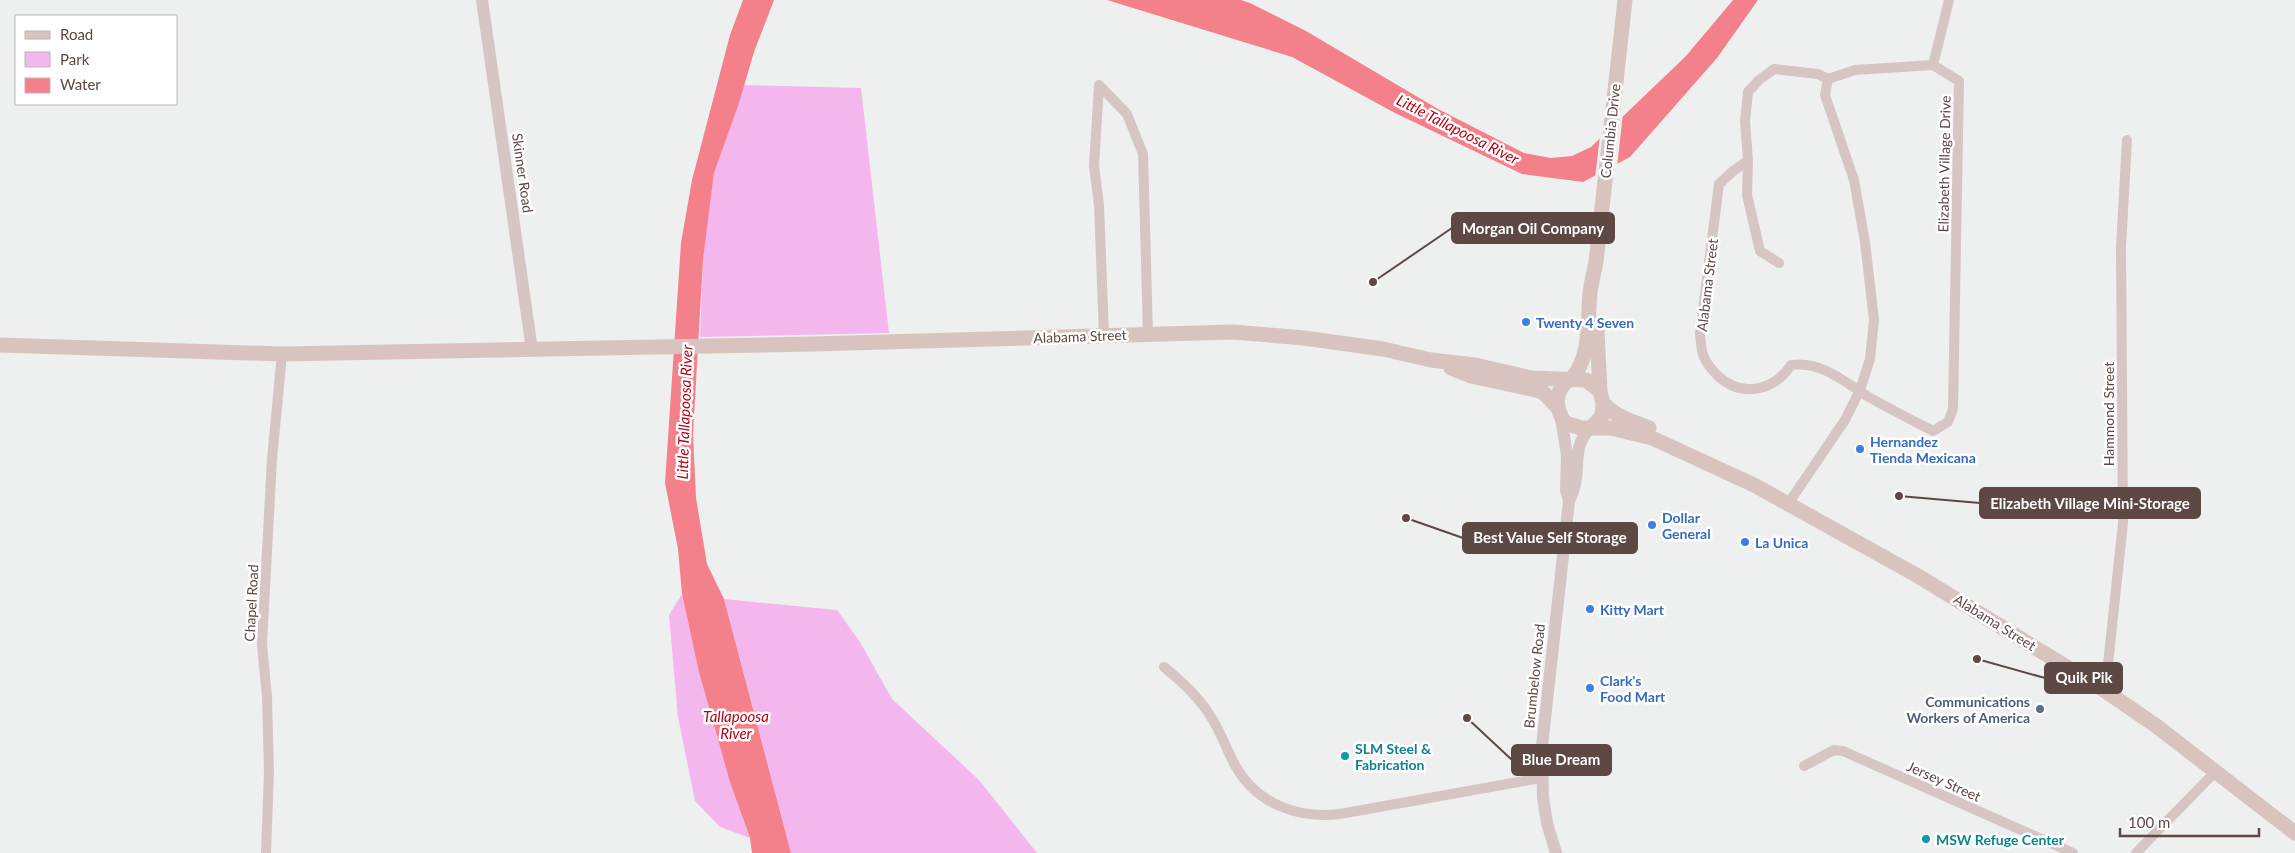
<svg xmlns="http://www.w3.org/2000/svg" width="2295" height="853" font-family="Lato,sans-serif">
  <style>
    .green { fill: #f3b7ee }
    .water { fill: #f4808c }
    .pier { fill: #edf0ef }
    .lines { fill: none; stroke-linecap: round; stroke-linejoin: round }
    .minor { stroke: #d6c5c2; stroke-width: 10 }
    .tertiary { stroke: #d6c5c2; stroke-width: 12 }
    .secondary { stroke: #d9c3be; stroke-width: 15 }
    .shop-dot { fill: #3f7fe0; stroke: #fff; stroke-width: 2 }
    .service-dot { fill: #5c6f8a; stroke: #fff; stroke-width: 2 }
    .culture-dot { fill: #0f9aa8; stroke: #fff; stroke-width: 2 }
    .labels { text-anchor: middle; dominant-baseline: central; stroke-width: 5; stroke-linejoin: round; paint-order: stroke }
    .street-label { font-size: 14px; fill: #5d4844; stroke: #fff }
    .shop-label { font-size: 14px; font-weight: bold; fill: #366cbe; stroke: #fff; text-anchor: start }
    .service-label { font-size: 14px; font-weight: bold; fill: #4e5e75; stroke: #fff; text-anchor: end }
    .culture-label { font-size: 14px; font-weight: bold; fill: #0d838f; stroke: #fff; text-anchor: start }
    .water-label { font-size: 15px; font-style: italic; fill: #b40013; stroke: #fff }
    .leader { fill: none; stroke: #5d4844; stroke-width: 2 }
    .callout-dot { fill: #5d4844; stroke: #fff; stroke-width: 2 }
    .callout { fill: #5d4844; stroke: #5d4844; stroke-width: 2 }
    .callout-label { font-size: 15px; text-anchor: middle; font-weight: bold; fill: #fff }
  </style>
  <rect width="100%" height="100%" fill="#edf0ef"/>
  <path class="green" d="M744,85L861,88L889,333L700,337L703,260L714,173Z
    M682,594C700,677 721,758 750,838L720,827L695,801L678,717L669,615Z
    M724,599L837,610L860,642L892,699L979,780L1037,853H791Z"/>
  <path class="water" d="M743,0H774L754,52L739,103L714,173L703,260L693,434L696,498L707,564L724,599L791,853H752L750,838L730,782L699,672L682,594L678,549L665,483L681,243L692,180L730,35Z
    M1107,0H1241L1250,3L1306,31L1438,109L1524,153L1551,158L1572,156L1591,147L1686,56L1733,0H1758L1717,58L1630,157L1583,182L1522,174L1395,113L1292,57Z"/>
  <path class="pier" d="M1623,113L1617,167L1595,179L1600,135Z"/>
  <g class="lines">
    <path class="minor" d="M1933,65L1949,0
      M1099,85L1127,114L1143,154L1148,334
      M1099,85L1094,166L1099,205L1104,335
      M1748,161L1733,171L1719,184L1700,334C1701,342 1701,351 1704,357C1707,365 1713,371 1718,376C1742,398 1774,391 1791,365C1825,361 1847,385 1874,400C1894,411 1913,421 1933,431L1948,422L1953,409L1959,81L1933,65L1855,70L1828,79
      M1779,263L1760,251L1747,195L1748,161L1745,121L1748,92L1759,80L1774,69L1818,74L1828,79
      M1788,504L1845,420L1860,390L1870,359L1874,320L1865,242L1854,180L1825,95L1828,79
      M1164,667C1180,680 1198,696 1209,714C1220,729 1226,749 1235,765C1256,804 1298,819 1340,814L1541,778
      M2098,686L2108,664L2123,523L2121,247L2127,140
      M1804,766L1834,750L1843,751L2073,853
      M266,853L269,772L267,697L262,644L272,459L282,354
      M2136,853L2216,771"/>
    <path class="tertiary" d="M482,0L532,350
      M1561,418L1567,455L1566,490L1569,501
      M1556,853L1547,823L1543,797L1542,746L1569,501C1584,473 1569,452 1589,429"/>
    <path class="secondary" d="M1597,331L1600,391
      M0,345L282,354L813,344L1233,332L1304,338L1383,349L1431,360L1475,365L1532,378L1586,380L1600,391L1603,403L1602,416L1591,428
      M1451,368L1471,376L1536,390L1544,393L1557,407
      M1572,378C1592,354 1587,322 1590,293C1591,283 1594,272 1596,262L1625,0
      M1568,380C1554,392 1555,408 1565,423L1581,428H1611L1652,438L1754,485L1918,576L2098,686L2155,725L2295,833
      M1603,403C1615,417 1632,421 1649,428"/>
  </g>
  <g class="shop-dot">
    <circle cx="1526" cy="322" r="5"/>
    <circle cx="1860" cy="449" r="5"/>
    <circle cx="1652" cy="525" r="5"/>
    <circle cx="1745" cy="542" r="5"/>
    <circle cx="1590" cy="609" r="5"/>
    <circle cx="1590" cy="688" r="5"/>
  </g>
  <circle class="service-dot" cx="2040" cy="709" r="5"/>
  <g class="culture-dot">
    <circle cx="1345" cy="756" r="5"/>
    <circle cx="1926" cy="839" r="5"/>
  </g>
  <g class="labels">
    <g class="street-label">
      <text transform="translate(1610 131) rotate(-84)">Columbia Drive</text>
      <text transform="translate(1944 164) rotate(-89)">Elizabeth Village Drive</text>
      <text transform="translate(523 173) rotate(82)">Skinner Road</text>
      <text transform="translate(1707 285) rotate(-83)">Alabama Street</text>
      <text transform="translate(1080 336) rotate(-2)">Alabama Street</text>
      <text transform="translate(2108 414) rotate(-90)">Hammond Street</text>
      <text transform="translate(251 603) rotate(-87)">Chapel Road</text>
      <text transform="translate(1995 622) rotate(32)">Alabama Street</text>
      <text transform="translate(1534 676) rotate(-84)">Brumbelow Road</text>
      <text transform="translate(1944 781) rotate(24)">Jersey Street</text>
    </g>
    <g class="shop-label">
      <text x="1536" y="322">Twenty 4 Seven</text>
      <text x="1870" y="441">Hernandez<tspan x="1870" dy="16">Tienda Mexicana</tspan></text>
      <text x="1662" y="517">Dollar<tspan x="1662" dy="16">General</tspan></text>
      <text x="1755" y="542">La Unica</text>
      <text x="1600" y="609">Kitty Mart</text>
      <text x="1600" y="680">Clark's<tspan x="1600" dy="16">Food Mart</tspan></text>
    </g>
    <g class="service-label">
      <text x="2030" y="701">Communications<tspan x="2030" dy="16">Workers of America</tspan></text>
    </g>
    <g class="culture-label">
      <text x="1355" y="748">SLM Steel &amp;<tspan x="1355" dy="16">Fabrication</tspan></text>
      <text x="1936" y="839">MSW Refuge Center</text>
    </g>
    <g class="water-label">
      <text transform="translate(1458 129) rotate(27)">Little Tallapoosa River</text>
      <text transform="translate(684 412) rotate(-88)">Little Tallapoosa River</text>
      <text x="736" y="716">Tallapoosa<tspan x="736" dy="17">River</tspan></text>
    </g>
  </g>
  <path class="leader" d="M1373 282L1452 228M1899 496L1980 503M1406 518L1463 538M1977 659L2045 678M1467 718L1512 760"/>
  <g class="callout-dot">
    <circle cx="1373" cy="282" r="5"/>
    <circle cx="1899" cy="496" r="5"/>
    <circle cx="1406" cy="518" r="5"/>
    <circle cx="1977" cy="659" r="5"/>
    <circle cx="1467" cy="718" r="5"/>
  </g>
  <g class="callout">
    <rect x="1452" y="213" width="162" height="30" rx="5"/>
    <rect x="1980" y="488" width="220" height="30" rx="5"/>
    <rect x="1463" y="523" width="174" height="30" rx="5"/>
    <rect x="2045" y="663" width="77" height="30" rx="5"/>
    <rect x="1512" y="745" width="99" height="30" rx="5"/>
  </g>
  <g class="callout-label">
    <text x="1533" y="234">Morgan Oil Company</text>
    <text x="2090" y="509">Elizabeth Village Mini-Storage</text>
    <text x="1550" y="543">Best Value Self Storage</text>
    <text x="2084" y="683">Quik Pik</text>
    <text x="1561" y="765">Blue Dream</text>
  </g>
  <rect x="15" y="15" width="162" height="90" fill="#ffffff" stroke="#beb6b4"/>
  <rect x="25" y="31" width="25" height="8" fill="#d9c3be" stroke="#beb6b4"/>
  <text x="60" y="40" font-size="15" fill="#5d4844">Road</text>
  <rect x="25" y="52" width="25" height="15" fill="#f3b7ee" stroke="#beb6b4"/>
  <text x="60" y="65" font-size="15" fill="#5d4844">Park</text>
  <rect x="25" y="78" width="25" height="15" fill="#f4808c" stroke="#beb6b4"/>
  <text x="60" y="90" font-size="15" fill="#5d4844">Water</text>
  <path d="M2120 828v8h139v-8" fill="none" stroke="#5d4844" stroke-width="2.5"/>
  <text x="2128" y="828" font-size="15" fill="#5d4844" stroke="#ffffff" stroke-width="4" paint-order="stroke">100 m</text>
</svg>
